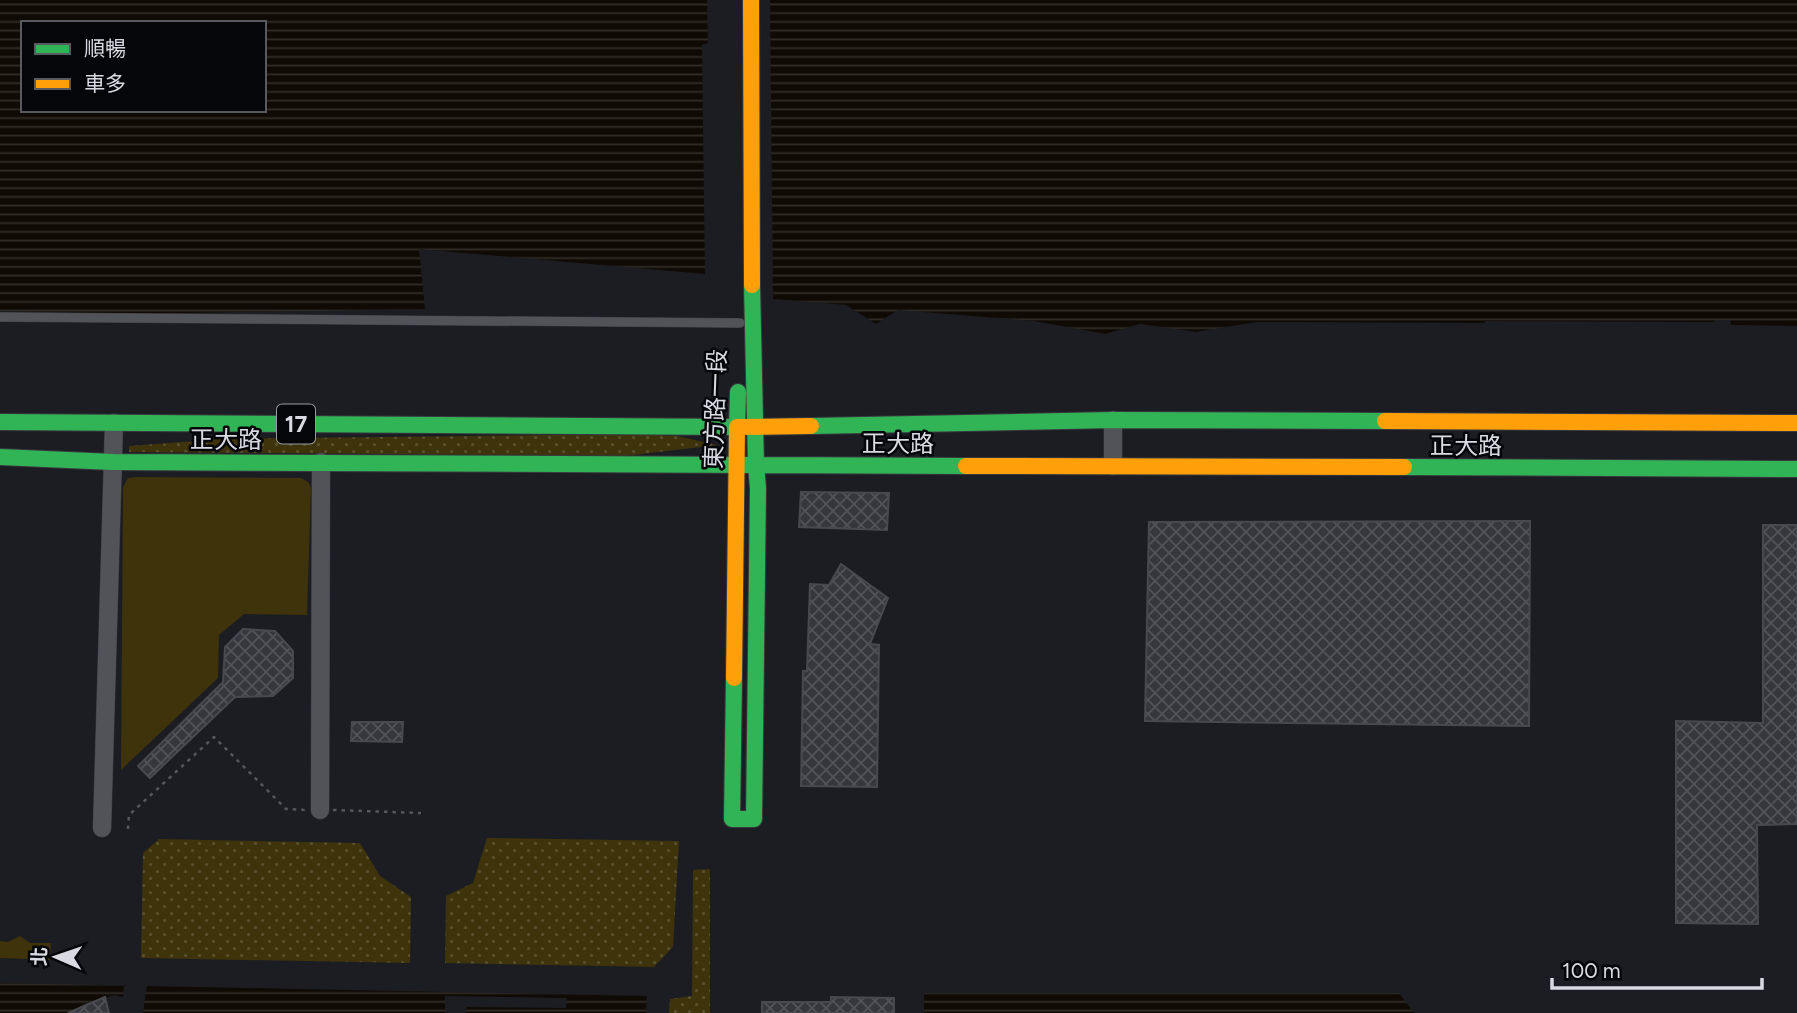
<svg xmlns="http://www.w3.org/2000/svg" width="1797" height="1013" font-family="Figtree,'Noto Sans TC',sans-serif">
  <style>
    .grass { fill: url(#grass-dots) }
    .green { fill: #3e330a }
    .water { fill: url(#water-rules); fill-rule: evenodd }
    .pier { fill: #1c1d23 }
    .building { fill: url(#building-cross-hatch); stroke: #48494e; stroke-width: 2 }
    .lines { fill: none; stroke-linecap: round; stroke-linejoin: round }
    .lane-casing { stroke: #39393f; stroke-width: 10 }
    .street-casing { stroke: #39393f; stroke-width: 19 }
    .fast-casing { stroke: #39393f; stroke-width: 18 }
    .slow-casing { stroke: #39393f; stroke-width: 18 }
    .path { stroke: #56565a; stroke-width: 2.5; stroke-dasharray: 3.5 5; stroke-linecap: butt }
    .lane { stroke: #525359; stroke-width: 9 }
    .street { stroke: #525359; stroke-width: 18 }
    .fast { stroke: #30b455; stroke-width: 16 }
    .slow { stroke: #ff9f0a; stroke-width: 16 }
    .labels { text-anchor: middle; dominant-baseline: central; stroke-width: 5; stroke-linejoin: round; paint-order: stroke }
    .shield { fill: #05060a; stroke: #999aa0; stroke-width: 2 }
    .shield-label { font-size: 23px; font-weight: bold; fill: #d8d9e1 }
    .street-label { font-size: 24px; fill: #d8d9e1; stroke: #05060a }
  </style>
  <defs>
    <pattern id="grass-dots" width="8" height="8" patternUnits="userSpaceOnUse" patternTransform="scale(1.75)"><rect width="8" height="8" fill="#3e330a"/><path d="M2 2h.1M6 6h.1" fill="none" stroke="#59502d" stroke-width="1.8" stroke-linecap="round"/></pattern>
    <pattern id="water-rules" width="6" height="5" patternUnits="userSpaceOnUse" patternTransform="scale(1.75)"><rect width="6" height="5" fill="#0f0a03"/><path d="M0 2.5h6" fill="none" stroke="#312d27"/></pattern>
    <pattern id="building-cross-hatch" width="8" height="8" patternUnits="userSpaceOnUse" patternTransform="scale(1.75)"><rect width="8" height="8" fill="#36373c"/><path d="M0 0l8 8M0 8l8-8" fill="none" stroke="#525358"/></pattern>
  </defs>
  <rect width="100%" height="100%" fill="#1c1d23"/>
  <path class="grass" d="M635,434L677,436L717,445L625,456L129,452V446L222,439Z
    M487,838L679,841L673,947L654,967L445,963L446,896L473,883Z
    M159,839L360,843L380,876L411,897L410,963L141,958L143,853Z
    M710,869V1013H669L670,999L692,996L693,870Z"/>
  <path class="green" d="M138,477L301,478L308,482L311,488L307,615L244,614L219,635L218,678L121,770L123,487L128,478Z
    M20,936L30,943H51L50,960L0,958V941L8,942Z"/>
  <path class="water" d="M0,0H707L708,43L702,45L705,274L419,249L425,309L130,314L0,311ZM23,23H264V110H23Z
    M770,0H1797V326L1731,325L1730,320H1714V322L1485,321V323L1257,322L1196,332L1140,324L1105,334L1034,321L898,310L876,324L846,305L773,299Z
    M0,983L647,996L646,1013H0Z
    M924,993H1399L1414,1013H924Z"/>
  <path class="pier" d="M124,986H147L143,1013H69L84,1004L114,995L123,997Z
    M445,996L567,998L566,1008L466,1007V1013H445Z"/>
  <path class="building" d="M801,492L889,493L887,530L799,527Z
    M1530,521L1529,726L1145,721L1149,522Z
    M1763,525H1797V824L1757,825L1758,924L1676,923V721L1763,723Z
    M841,564L888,598L870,644L879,645L877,787L801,786L803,671H807L810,584L829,585Z
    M243,629L275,631L293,651V678L273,696L235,697L150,778L138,766L223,682L225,647Z
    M352,722H403L402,742L351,741Z
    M105,997L109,1013H68Z
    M831,997L894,998V1013H762V1002H831Z"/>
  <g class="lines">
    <g class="lane-casing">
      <path id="lane" d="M0,317L740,323"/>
    </g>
    <g class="street-casing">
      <path id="street" d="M1113,420V466
        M320,810L321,462
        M102,828L114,423"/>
    </g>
    <g class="fast-casing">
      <path id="fast" d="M0,422L737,427L738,392
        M811,426L1113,420L1385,421
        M0,457L113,462L756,465L752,285
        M1404,467L1797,469
        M734,678L732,819H754L758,488L756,465L966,466"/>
    </g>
    <g class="slow-casing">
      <path id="slow" d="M751,0L752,285
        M1385,421L1797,423
        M966,466L1404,467
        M734,678L737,427L811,426"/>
    </g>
    <path class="path" d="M333,810L421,813
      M128,829L129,815L214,737L286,809L306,810"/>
    <use href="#lane" class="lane"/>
    <use href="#street" class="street"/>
    <use href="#fast" class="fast"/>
    <use href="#slow" class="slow"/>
  </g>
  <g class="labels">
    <rect class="shield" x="277" y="404.5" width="38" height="39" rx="5"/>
    <g class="shield-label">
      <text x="296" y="424">17</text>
    </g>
    <g class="street-label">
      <text transform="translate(715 409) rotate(-88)">東方路一段</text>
      <text x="226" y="439">正大路</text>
      <text x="898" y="443">正大路</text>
      <text x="1466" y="445">正大路</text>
    </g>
  </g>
  <rect x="21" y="21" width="245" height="91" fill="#05060a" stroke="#595a60" stroke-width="2"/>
  <rect x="35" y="44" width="35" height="10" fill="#30b455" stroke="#595a60" stroke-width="2"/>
  <text x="84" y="56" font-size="21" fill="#d8d9e1">順暢</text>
  <rect x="35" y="79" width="35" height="10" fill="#ff9f0a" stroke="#595a60" stroke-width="2"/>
  <text x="84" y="91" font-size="21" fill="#d8d9e1">車多</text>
  <g transform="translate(56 957) rotate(272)" stroke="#05060a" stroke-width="5" paint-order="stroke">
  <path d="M0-5L12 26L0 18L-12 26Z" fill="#d8d9e1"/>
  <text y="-10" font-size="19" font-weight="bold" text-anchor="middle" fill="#d8d9e1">北</text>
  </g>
  <path d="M1552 978v10h210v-10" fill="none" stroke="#d8d9e1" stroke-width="3.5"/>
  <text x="1562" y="978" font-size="21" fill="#d8d9e1" stroke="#05060a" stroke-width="5" paint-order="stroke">100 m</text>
</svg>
